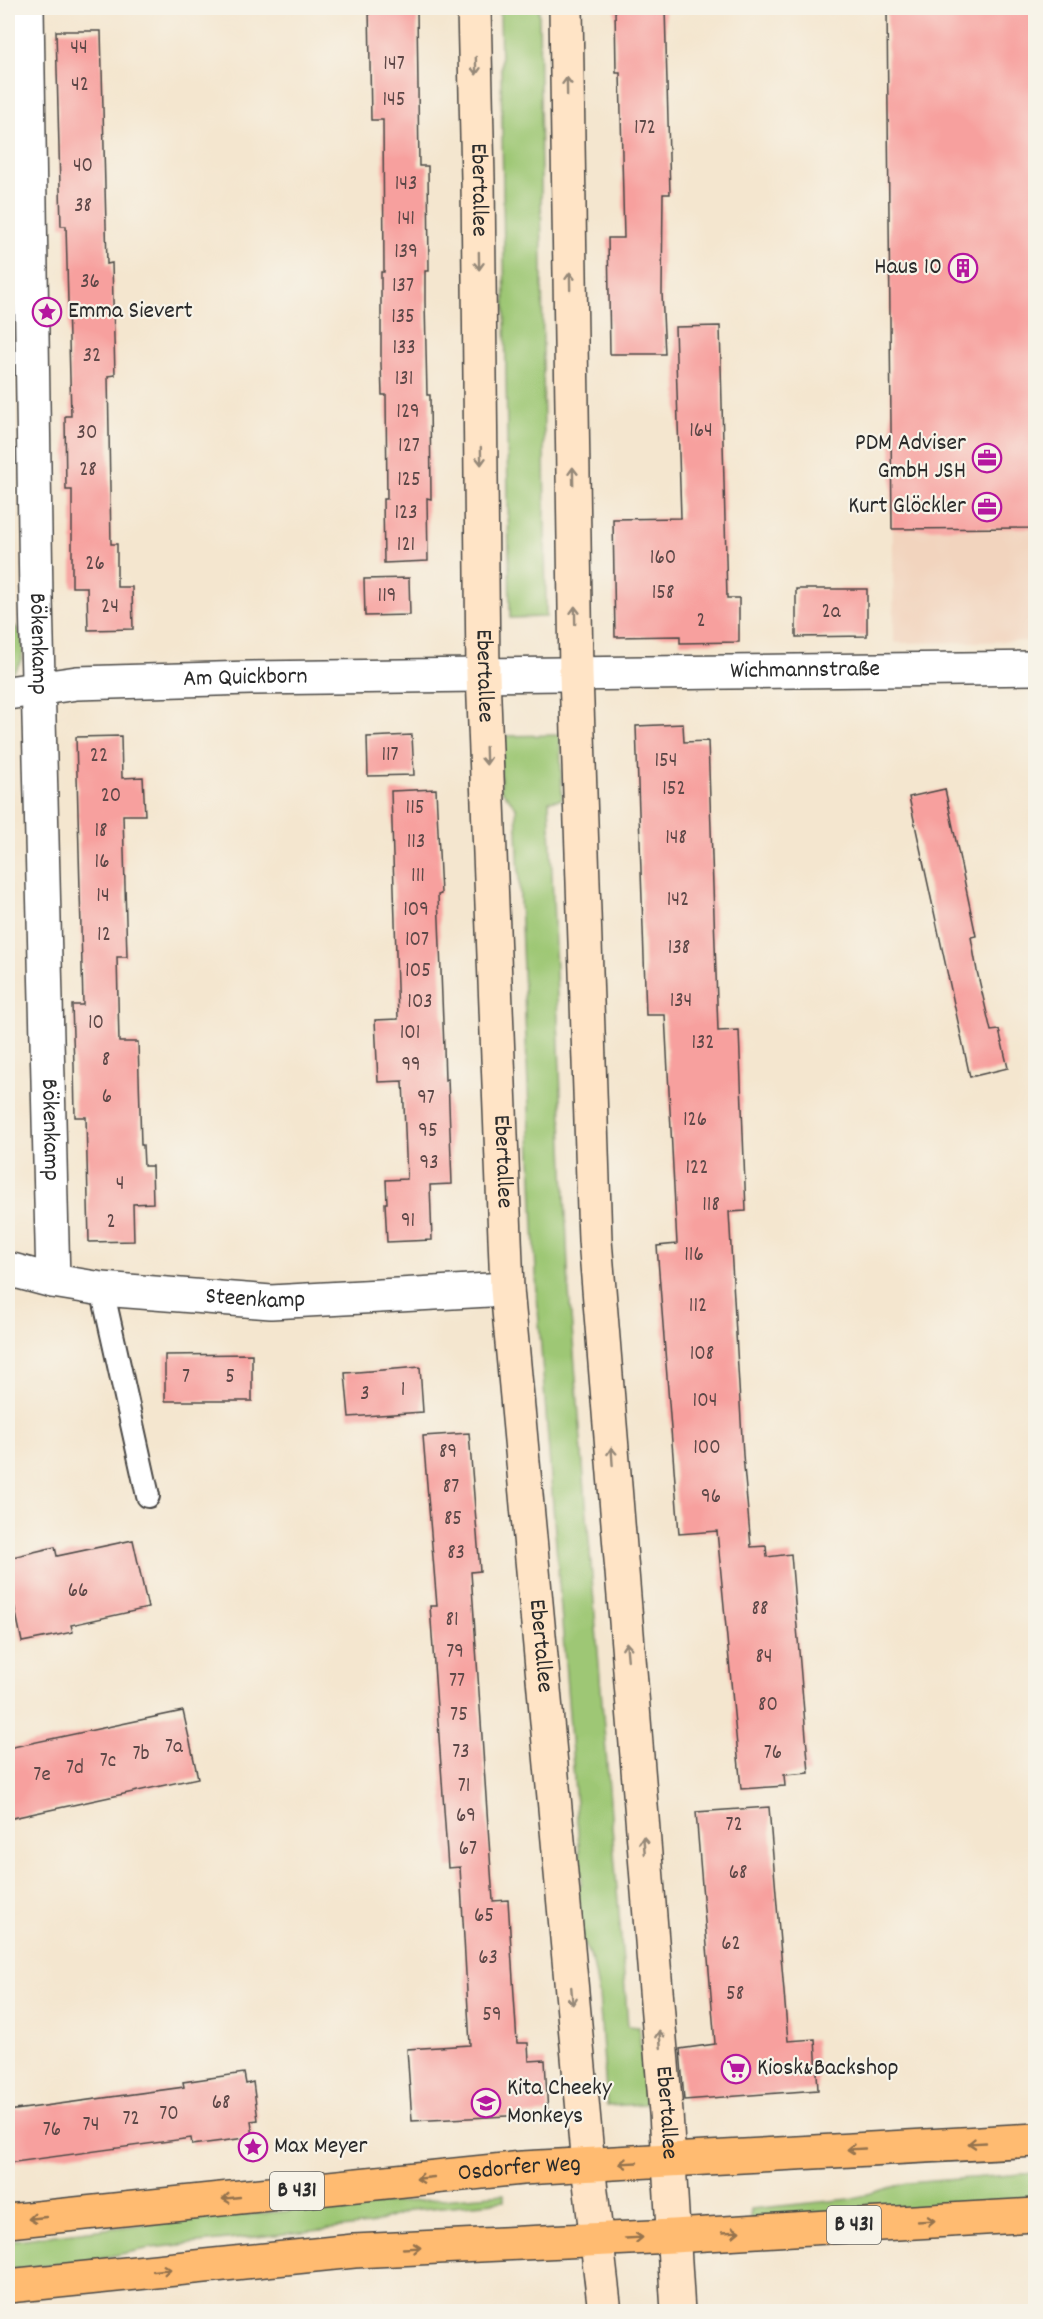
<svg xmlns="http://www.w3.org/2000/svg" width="1043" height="2319" font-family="Dekko,sans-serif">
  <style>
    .built { fill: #f2d4be }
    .green { fill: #9ec774; stroke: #647950; stroke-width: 1.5 }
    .building { fill: #f7a09e }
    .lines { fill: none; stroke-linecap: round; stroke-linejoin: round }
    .service-casing { stroke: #494744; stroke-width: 26 }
    .minor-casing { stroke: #494744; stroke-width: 36 }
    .secondary-casing { stroke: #494744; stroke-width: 36 }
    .primary-casing { stroke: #494744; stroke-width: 36 }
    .service { stroke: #fff; stroke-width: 22 }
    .minor { stroke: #fff; stroke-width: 33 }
    .secondary { stroke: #ffe4c6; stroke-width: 33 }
    .primary { stroke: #ffbb71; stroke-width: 33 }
    .oneway { stroke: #958878 }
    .oneway2 { stroke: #95734e }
    .labels { text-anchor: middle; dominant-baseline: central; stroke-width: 4.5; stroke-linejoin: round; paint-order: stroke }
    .number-label { font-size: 21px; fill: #5e4848 }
    .shield { fill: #f7f3e8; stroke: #686764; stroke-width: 1.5 }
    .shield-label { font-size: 22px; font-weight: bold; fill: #2b2b2b }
    .street-label { font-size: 24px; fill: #2b2b2b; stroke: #f7f3e8 }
    .poi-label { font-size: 24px; fill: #2b2b2b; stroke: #f7f3e8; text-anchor: start }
  </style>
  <rect width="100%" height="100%" fill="#f7f3e8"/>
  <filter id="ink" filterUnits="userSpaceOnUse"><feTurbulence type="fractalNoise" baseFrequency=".0167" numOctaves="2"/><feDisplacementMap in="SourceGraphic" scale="12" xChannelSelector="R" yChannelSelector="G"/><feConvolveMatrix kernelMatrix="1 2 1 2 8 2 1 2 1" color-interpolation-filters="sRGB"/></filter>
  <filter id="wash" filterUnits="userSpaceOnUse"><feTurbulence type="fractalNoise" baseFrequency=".008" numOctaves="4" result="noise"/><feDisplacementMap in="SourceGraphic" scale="24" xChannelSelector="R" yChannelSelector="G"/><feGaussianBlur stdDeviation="1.35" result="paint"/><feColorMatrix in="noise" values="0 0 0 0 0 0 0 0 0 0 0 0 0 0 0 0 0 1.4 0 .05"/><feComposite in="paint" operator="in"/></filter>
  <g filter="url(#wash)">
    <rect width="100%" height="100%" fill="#f4e6cf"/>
    <path class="built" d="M887,8H1035V641L894,643Z"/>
    <path class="green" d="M500,8H539L546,617L510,618Z
      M8,620C27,632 29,664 8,675Z
      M560,735L562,799L549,801L569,1291L628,2026L639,2027L645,2104L607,2106L599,1995L593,1963L580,1935L568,1885L582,1884L537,1296L516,807L501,790L500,736Z
      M1035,2173V2204L750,2219L751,2209L850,2199L907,2183Z
      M504,2194V2201L411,2210L369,2225L151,2248L82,2262L8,2270V2241L186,2219Z"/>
    <g id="blocks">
      <path class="building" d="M369,8H417L419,166H428L429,271H425V302L427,395H430L431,499L427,498L428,561L384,563L383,499H387L386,395H382L381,364V272H384L383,120H371Z
        M615,8H665L670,194H663L662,293L665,354H610L608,238H624L620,73H616Z
        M887,8H1035V528L892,529Z
        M56,31H101L107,264L112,263L115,375L108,376L111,544H117V587H132L133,629L88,630L87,587H72V490H66L65,416H71L66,226H61Z
        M720,326L727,598H739V642L680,643V636L615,637L613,519L681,518L675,327Z
        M409,578L410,615L365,616L364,579Z
        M796,589H867V636L796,637Z
        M683,724L684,742L708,741L718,1031L739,1030L746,1211L729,1212L743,1455L751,1547L766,1546L767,1557L791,1554L809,1773L784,1775L785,1786L741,1789L717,1531L679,1534L657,1246L677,1244L665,1015H646L636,726Z
        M412,735L414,775L368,776L367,737Z
        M121,736L122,778L143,777L145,815H123L127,957H117L119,1042H138L141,1145H143L144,1166H152L153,1203L133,1204L134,1241L89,1242L86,1117H75L74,1066L72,1005H83L76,737Z
        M436,789L441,894L438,895L444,1048L445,1080L448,1079L452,1184L430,1185L432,1240L387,1242L385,1203H387L386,1180L407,1179L403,1081L378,1082L375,1020L398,1019L391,791Z
        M945,789L976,936L971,937L977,971L991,1031L999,1030L1008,1068L970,1077L909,797Z
        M252,1354V1401H165V1355Z
        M420,1367L423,1412L349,1417L345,1373Z
        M469,1433L480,1571L471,1572L493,1901L508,1900L517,2043H528L529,2061L545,2060L548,2114L412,2121L407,2049L470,2045L460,1867L448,1868L430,1606H437L423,1436Z
        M133,1540L148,1608L71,1625L73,1632L22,1642L8,1576V1558L55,1547L57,1556Z
        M183,1711L198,1778L8,1819V1748Z
        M769,1807L788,2041L815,2039L818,2090L684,2100L680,2049L715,2044L696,1812Z
        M244,2073L246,2084L253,2082L258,2120L251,2121L253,2137L192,2145L191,2138L8,2163V2111L184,2087L183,2082Z"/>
    </g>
  </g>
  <g filter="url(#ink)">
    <use href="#blocks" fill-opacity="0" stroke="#494744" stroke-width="1.5"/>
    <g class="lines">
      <g class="service-casing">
        <path id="service" d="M102,1289L148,1496"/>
      </g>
      <g class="minor-casing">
        <g id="minor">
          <path id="s1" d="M27,8L36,598L53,1281"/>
          <path id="s2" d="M8,693L77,683L251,678L1036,668"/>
          <path id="s3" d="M8,1269L53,1281L102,1289L271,1302L507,1289"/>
        </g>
      </g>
      <g class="secondary-casing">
        <g id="secondary">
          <path id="s4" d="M474,8L478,180L483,674L507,1289L588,2165L605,2312"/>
          <path id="s5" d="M566,8L576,674L595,1240L666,2113L678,2312"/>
        </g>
      </g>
      <g class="primary-casing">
        <g id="primary">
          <path id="s6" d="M8,2221L522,2168L1036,2140"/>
          <path d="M8,2286L354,2251L673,2236L1036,2215"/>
        </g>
      </g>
      <use href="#service" class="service"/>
      <use href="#minor" class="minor"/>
      <use href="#secondary" class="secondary"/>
      <use href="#primary" class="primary"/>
    </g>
    <defs><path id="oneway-shaft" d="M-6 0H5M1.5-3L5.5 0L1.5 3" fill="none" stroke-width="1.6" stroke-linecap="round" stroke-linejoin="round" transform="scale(1.5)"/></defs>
    <g class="oneway">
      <use href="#oneway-shaft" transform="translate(476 66) rotate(89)"/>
      <use href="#oneway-shaft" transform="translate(567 86) rotate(-91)"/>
      <use href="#oneway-shaft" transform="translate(479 261) rotate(89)"/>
      <use href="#oneway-shaft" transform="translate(570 281) rotate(-91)"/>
      <use href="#oneway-shaft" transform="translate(481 456) rotate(89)"/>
      <use href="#oneway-shaft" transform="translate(573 476) rotate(-91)"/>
      <use href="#oneway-shaft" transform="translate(575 615) rotate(-91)"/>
      <use href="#oneway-shaft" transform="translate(486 756) rotate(88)"/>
      <use href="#oneway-shaft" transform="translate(612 1456) rotate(-94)"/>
      <use href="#oneway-shaft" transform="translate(627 1651) rotate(-95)"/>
      <use href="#oneway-shaft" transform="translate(644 1845) rotate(-95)"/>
      <use href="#oneway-shaft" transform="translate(572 1996) rotate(85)"/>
      <use href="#oneway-shaft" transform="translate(660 2039) rotate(-95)"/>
    </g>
    <g class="oneway2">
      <use href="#oneway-shaft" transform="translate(977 2143) rotate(177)"/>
      <use href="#oneway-shaft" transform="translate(856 2149) rotate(177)"/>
      <use href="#oneway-shaft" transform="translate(628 2163) rotate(177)"/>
      <use href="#oneway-shaft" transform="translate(425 2178) rotate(174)"/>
      <use href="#oneway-shaft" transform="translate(231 2198) rotate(174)"/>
      <use href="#oneway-shaft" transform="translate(37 2218) rotate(174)"/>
      <use href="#oneway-shaft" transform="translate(926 2221) rotate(-3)"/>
      <use href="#oneway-shaft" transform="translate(731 2232) rotate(-3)"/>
      <use href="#oneway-shaft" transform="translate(634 2238) rotate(-3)"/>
      <use href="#oneway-shaft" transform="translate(412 2248) rotate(-3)"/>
      <use href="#oneway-shaft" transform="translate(162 2270) rotate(-6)"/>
    </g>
  </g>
  <defs>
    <g id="building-ring" transform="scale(1.5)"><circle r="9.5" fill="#f7f3e8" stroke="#b5179e" stroke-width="1.5"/><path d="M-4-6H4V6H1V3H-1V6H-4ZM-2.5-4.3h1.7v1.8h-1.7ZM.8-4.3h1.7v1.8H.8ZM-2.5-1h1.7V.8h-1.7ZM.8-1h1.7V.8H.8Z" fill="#b5179e"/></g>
    <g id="sight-ring" transform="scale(1.5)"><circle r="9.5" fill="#f7f3e8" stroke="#b5179e" stroke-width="1.5"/><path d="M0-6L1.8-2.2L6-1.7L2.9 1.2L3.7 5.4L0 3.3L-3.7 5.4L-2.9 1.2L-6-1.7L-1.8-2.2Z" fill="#b5179e"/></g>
    <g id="office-ring" transform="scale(1.5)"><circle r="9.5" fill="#f7f3e8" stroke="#b5179e" stroke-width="1.5"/><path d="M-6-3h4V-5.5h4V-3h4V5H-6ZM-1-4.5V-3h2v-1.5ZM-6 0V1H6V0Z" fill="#b5179e"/></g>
    <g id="supermarket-ring" transform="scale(1.5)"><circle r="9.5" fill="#f7f3e8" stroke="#b5179e" stroke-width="1.5"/><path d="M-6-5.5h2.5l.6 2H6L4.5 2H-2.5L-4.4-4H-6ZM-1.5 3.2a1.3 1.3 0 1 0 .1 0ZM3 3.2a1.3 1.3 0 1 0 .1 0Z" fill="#b5179e"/></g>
    <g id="school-ring" transform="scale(1.5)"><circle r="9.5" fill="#f7f3e8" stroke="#b5179e" stroke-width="1.5"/><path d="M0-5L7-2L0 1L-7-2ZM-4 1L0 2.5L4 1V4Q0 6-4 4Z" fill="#b5179e"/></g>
  </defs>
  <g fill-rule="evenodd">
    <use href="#building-ring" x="963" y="268"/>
    <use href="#sight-ring" x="47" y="312"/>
    <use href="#office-ring" x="987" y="458"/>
    <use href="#office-ring" x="987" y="507"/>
    <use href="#supermarket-ring" x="736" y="2069"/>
    <use href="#school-ring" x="486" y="2103"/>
    <use href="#sight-ring" x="253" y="2147"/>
  </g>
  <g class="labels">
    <g class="number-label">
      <text x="79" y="49">44</text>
      <text x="394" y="65">147</text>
      <text x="80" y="86">42</text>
      <text x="394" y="101">145</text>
      <text x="645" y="129">172</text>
      <text x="83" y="167">40</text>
      <text x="406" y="185">143</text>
      <text x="83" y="207">38</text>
      <text x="406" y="220">141</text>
      <text x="406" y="253">139</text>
      <text x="90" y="283">36</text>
      <text x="403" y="287">137</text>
      <text x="403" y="318">135</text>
      <text x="404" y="349">133</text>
      <text x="92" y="357">32</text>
      <text x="404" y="380">131</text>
      <text x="408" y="413">129</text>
      <text x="701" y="432">164</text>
      <text x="87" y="434">30</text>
      <text x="409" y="447">127</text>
      <text x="88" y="471">28</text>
      <text x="409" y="481">125</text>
      <text x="406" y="514">123</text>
      <text x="406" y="546">121</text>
      <text x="663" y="559">160</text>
      <text x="95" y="565">26</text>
      <text x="663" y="594">158</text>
      <text x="387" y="597">119</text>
      <text x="110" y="608">24</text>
      <text x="831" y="613">2a</text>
      <text x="701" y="622">2</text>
      <text x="390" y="756">117</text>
      <text x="99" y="757">22</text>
      <text x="666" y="762">154</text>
      <text x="674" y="790">152</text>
      <text x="111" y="797">20</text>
      <text x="415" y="809">115</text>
      <text x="101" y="832">18</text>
      <text x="676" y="839">148</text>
      <text x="416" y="843">113</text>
      <text x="102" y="863">16</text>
      <text x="418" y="877">111</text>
      <text x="103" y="897">14</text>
      <text x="678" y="901">142</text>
      <text x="416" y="911">109</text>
      <text x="104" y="936">12</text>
      <text x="417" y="941">107</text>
      <text x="679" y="949">138</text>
      <text x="418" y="972">105</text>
      <text x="681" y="1002">134</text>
      <text x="420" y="1003">103</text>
      <text x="96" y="1024">10</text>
      <text x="410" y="1034">101</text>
      <text x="703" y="1044">132</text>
      <text x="106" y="1061">8</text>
      <text x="411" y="1066">99</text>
      <text x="107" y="1098">6</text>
      <text x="426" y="1099">97</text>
      <text x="695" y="1121">126</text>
      <text x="428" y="1132">95</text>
      <text x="429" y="1164">93</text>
      <text x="697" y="1169">122</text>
      <text x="120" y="1185">4</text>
      <text x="711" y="1206">118</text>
      <text x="408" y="1222">91</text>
      <text x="111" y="1223">2</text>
      <text x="694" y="1256">116</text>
      <text x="698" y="1307">112</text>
      <text x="702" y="1355">108</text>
      <text x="186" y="1378">7</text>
      <text x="230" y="1378">5</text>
      <text x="403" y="1391">1</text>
      <text x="365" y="1395">3</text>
      <text x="705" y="1402">104</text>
      <text x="707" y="1449">100</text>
      <text x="448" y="1453">89</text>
      <text x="451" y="1488">87</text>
      <text x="711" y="1498">96</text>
      <text x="453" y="1520">85</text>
      <text x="456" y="1554">83</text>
      <text x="78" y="1592">66</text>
      <text x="760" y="1610">88</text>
      <text x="452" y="1621">81</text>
      <text x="455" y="1653">79</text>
      <text x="764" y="1658">84</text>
      <text x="457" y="1682">77</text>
      <text x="768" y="1706">80</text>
      <text x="459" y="1716">75</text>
      <text x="174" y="1748">7a</text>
      <text x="461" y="1753">73</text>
      <text x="773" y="1754">76</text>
      <text x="141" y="1755">7b</text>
      <text x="108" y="1762">7c</text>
      <text x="75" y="1769">7d</text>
      <text x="42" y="1776">7e</text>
      <text x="464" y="1787">71</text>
      <text x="466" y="1817">69</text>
      <text x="734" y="1826">72</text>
      <text x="468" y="1850">67</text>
      <text x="738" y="1874">68</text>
      <text x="484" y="1917">65</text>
      <text x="731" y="1945">62</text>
      <text x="488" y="1959">63</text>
      <text x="735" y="1995">58</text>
      <text x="492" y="2016">59</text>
      <text x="221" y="2104">68</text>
      <text x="169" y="2115">70</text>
      <text x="131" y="2120">72</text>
      <text x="91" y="2126">74</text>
      <text x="52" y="2131">76</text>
    </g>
    <g class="shield">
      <rect x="270" y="2172" width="54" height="38" rx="4.5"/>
      <rect x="827" y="2206" width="54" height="38" rx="4.5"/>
    </g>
    <g class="shield-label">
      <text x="297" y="2191">B 431</text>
      <text x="854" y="2225">B 431</text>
    </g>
    <g class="street-label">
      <text stroke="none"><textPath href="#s4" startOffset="182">Ebertallee</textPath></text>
      <text stroke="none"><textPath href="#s1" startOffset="636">Bökenkamp</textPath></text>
      <text stroke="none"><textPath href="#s2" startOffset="798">Wichmannstraße</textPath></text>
      <text stroke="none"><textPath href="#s4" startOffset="668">Ebertallee</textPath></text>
      <text stroke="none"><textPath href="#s2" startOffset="238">Am Quickborn</textPath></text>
      <text stroke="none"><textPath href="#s1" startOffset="1122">Bökenkamp</textPath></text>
      <text stroke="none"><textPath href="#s4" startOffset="1154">Ebertallee</textPath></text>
      <text stroke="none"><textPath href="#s3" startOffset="250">Steenkamp</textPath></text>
      <text stroke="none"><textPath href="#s4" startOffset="1640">Ebertallee</textPath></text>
      <text stroke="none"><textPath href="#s5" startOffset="2108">Ebertallee</textPath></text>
      <text stroke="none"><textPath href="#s6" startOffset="514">Osdorfer Weg</textPath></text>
    </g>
    <g class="poi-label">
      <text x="942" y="268" text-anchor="end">Haus 10</text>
      <text x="68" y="312">Emma Sievert</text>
      <text x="966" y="444" text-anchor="end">PDM Adviser<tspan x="966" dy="28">GmbH JSH</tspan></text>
      <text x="966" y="507" text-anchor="end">Kurt Glöckler</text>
      <text x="757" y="2069">Kiosk&amp;Backshop</text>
      <text x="507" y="2089">Kita Cheeky<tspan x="507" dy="28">Monkeys</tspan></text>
      <text x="274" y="2147">Max Meyer</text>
    </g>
  </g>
  <rect width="1043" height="2319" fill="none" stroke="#f7f3e8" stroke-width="30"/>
</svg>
